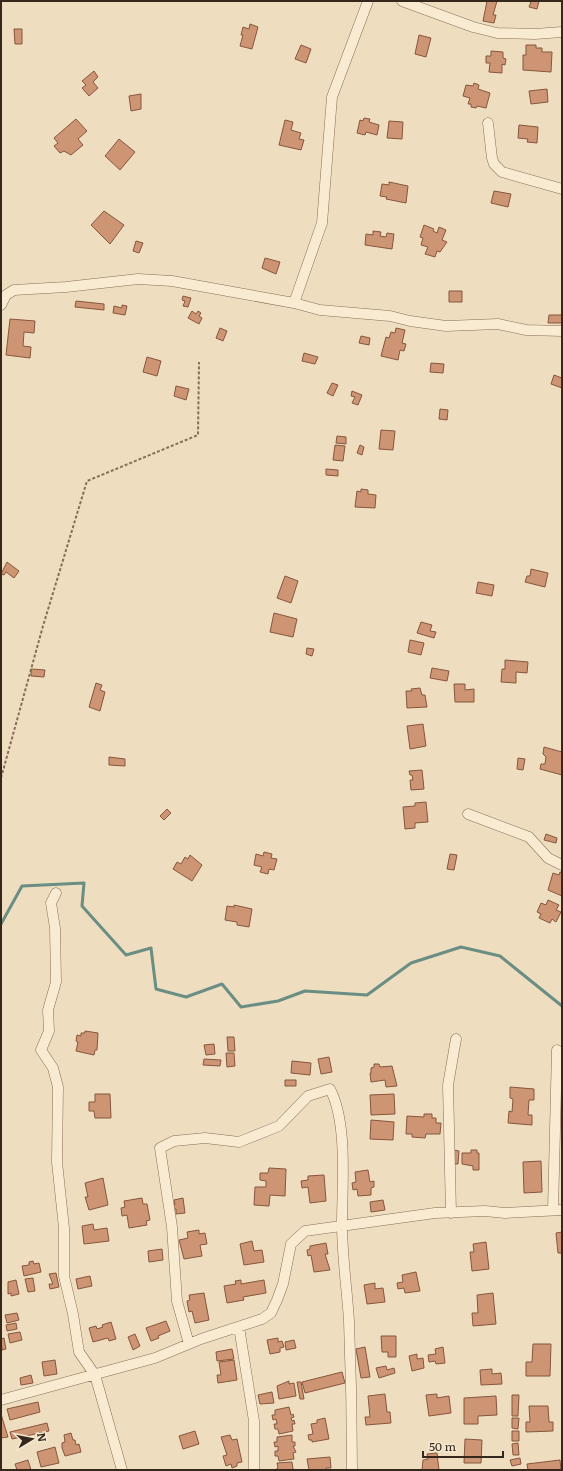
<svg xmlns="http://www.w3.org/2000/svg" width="563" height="1471" font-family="Literata,serif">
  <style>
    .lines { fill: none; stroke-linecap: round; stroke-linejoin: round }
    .stream { stroke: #6a8e83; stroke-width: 3 }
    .building { fill: #cd9574; stroke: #86563d }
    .minor-casing { stroke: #876e57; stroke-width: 11 }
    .path { stroke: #876e57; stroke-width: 2; stroke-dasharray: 3 2; stroke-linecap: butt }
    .minor { stroke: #f9ebd2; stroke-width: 10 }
  </style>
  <rect width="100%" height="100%" fill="#eedebf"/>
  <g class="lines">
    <path class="stream" d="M1,924L22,886L84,883L82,906L126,955L151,948L156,989L186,997L222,984L241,1007L278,1001L305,991L367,995L411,963L461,947L500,956L562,1006"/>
  </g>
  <path class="building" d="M487,1H497L493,15H496L494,23L483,21Z
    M526,1H539L537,9L529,7L531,2Z
    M250,24L258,27L252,49L240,46L243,35H241L243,27L249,29Z
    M14,29H22V44H15Z
    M419,35L431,38L426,57L415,54Z
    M301,45L311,49L306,63L295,59Z
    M526,45H536V48H542V52H552L551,72L523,70V55H526Z
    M491,51L503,52V58L506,59L505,65L502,64V73L489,72L490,63H486V56H491Z
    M94,71L98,77L93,82L98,88L89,96L82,88L86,85L82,81Z
    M474,83L479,85L478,89L490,93L486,108L477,106L476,108L471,107V104H468L470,98L463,96L466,85L473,86Z
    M547,89L548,102L531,104L529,91Z
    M141,94V109L131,111L129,96Z
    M364,118L370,119L369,122L379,125L377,135L366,132L365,135L357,133L360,120L363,121Z
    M76,119L87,131L78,139L83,145L71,155L64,151L60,153L54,146L58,143L54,138Z
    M285,120L293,122L291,130L301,133L299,139L304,140L301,150L279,145Z
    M389,121L403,122L402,139L387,138Z
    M519,125L538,127L537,143L527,142L528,139L518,138Z
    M119,139L135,152L120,170L105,156Z
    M389,182L408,186L406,203L386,199L387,197L380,196L382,184L389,185Z
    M494,191L511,194L508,207L491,203Z
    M104,211L124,225L110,244L91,225Z
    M424,225L434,229L433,231L437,233L439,227L446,230L442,240L447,242L440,252L437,251L435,257L425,254L428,247L421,245L423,238L420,237Z
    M373,231L381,232L380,236L386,237L387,233L394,234L392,249L365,245L366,234L373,235Z
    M136,241L143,243L139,253L133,251Z
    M265,258L280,262L276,274L262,268Z
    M449,291H462V302H449Z
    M183,296L191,298L188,307L183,306L185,301L182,300Z
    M76,301L104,304V310L75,307Z
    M122,305L127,306L125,315L113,313L114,306L122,308Z
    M192,311L196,314L198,311L201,313L199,316L202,318L199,324L188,318Z
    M549,315H562V323H548Z
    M10,319L35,321L34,333L24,332L23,346L31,347L30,358L6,355Z
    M220,328L227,331L223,341L216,338Z
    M396,328L405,330L402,343L406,344L404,351L400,350L398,360L381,356L386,337L389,338L391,332L395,333Z
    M361,336L370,338L369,345L359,343Z
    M304,353L318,357L315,364L302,361Z
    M147,357L161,361L157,376L143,372Z
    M431,363L444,364L443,373L430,372Z
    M554,375L562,378V388L551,384Z
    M332,383L338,385L333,396L327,393Z
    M176,386L189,389L186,400L174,396Z
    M352,391L362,395L358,405L352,403L355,397L351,396Z
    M440,409L448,410L447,420L439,419Z
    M381,430L395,431L393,450L379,449Z
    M337,436L346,437V444L336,443Z
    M335,445L345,446L343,461L333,460Z
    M360,445L364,447L362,455L357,453Z
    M326,469L338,470V476L326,475Z
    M361,489L368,490V494L376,495L375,508L355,507L357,491L361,492Z
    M7,562L19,571L14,578L6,572L4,575L1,574Z
    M531,569L548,573L545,587L525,582L527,576H530Z
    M285,576L298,581L291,603L277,598Z
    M478,582L494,585L492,596L476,593Z
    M274,613L297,619L293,637L270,632Z
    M421,622L432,625L430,631L436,632L434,638L417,633Z
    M410,640L424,643L421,655L408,652Z
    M307,648L314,649L312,656L306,654Z
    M505,660L528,662L527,673L516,672V683L501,682L502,669H505Z
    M432,668L449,671L447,681L430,678Z
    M31,669L45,670L44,677L31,676Z
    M96,683L102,685L100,690L105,692L100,711L89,707Z
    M454,684H465V690L474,689V702H455Z
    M420,688L422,695H425L427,707L407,708L406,691H412L411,689Z
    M423,724L426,746L410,749L407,726Z
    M544,747L562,752V775L540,769L541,764H545L546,757L543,754Z
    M109,757L125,759V766L109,765Z
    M518,758L525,759L523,770L517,769Z
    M422,770L424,789L411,790L410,780H413L412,775H410L409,771Z
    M426,802L428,822L415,823V828L405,829L403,807L415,806V803Z
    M167,809L171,813L164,820L160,816Z
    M546,834L557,838L556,843L544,840Z
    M264,852L272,854L271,858L277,859L274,870L269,869L268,874L260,872L262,867L254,865L256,854L263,856Z
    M450,854L457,855L454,870L447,869Z
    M190,855L202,865L192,881L173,869L177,862L181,864L185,857L188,859Z
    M560,872L562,873V896L548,890L553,873L559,875Z
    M548,900L559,905L556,910L561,912L556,922L552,919L550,923L539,918L541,914L537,912L541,903L546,905Z
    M234,905L252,909L249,927L237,925V922L225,920L227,906L234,907Z
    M85,1031L98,1033L97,1050H95L94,1055L76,1051L78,1042L76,1041L77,1035L81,1036V1033H85Z
    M227,1037H234L235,1051H228Z
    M214,1044L215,1054L206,1055L204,1045Z
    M226,1053H234L235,1066L227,1067Z
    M329,1057L332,1072L321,1074L318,1059Z
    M204,1059L221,1060L220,1066L203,1065Z
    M292,1061L311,1063L310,1075L291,1073Z
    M374,1064H379L380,1067L392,1066L397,1086L386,1087L385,1080L371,1082L370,1073H371V1068L374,1067Z
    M285,1080H296V1086H285Z
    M510,1087L534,1089V1100H529L528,1115H532V1125L508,1123L509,1111L512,1112L513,1099L510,1098Z
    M95,1094H110L111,1118H95L94,1111H89V1102H95Z
    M394,1094L395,1114L371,1115L370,1095Z
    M424,1114H432V1118H436V1123H441L440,1134H426L425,1138L412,1137V1134H406L407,1116L424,1117Z
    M371,1120L394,1122L393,1140L370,1139Z
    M453,1150L459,1151L458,1164H452Z
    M471,1150H477V1153H479V1170H473V1166L462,1164V1153H471Z
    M541,1161L542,1192L524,1193L523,1162Z
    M269,1168L286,1169L285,1196L270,1195L269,1206L254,1205L255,1187H266V1181L260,1180V1173H268Z
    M368,1170L370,1182L374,1181V1187L371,1188V1195L358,1196L357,1189L353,1190L352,1183L356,1182L355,1172Z
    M324,1175L326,1201L310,1203L308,1187L302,1188L301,1181L308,1180V1176Z
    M103,1178L108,1205L89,1210L85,1197H88L85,1183Z
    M142,1198L143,1204H147L150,1220L146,1221L147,1225L129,1228L127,1215L122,1216L121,1208L125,1207L124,1201Z
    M183,1198L185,1213L176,1214V1209H173L172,1205H175L174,1200Z
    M383,1200L385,1210L371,1212L370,1202Z
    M93,1224L94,1230L107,1228L109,1241L84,1244L82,1226Z
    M199,1230V1234L205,1233L207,1244L200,1245L202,1256L184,1259L179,1240L188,1238L187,1232Z
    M562,1232V1253H558L556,1233Z
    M252,1241L254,1251L262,1250L264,1262L244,1265L240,1244Z
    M486,1242L489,1269L472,1271L470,1252H474L473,1244Z
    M326,1243L328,1254H325L330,1270L314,1272L311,1255L308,1256L307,1250L310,1249V1246Z
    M162,1249L163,1260L149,1262L148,1251Z
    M33,1261L34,1264L39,1263L41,1272L24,1276L22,1266L29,1265V1262Z
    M416,1272L420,1291L405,1293L404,1288L398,1289L397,1283L403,1282L402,1275Z
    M56,1273L59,1287L50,1289L49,1284H53L49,1274Z
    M90,1276L92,1286L78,1289L76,1279Z
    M33,1278L35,1291L28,1292L25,1279Z
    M16,1280L19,1294L11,1296V1293L8,1294V1282Z
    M241,1280V1284L264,1280L266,1293L243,1297L244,1300L227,1303L224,1286L236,1284L235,1281Z
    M375,1283V1289L383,1288L385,1302L367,1304L364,1285Z
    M204,1293L209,1320L195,1323L192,1311L189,1312L187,1301L190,1300L189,1295Z
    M493,1293L496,1324L473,1326L472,1313H478L477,1295Z
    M17,1313L19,1320L7,1323L5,1315Z
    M166,1321L170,1331L158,1336L159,1338L151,1341L146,1328Z
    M111,1322L116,1339L109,1341L108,1338L93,1342L89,1328L96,1326L97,1329L103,1327L102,1325Z
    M16,1323L17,1329L7,1331L6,1325Z
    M20,1332L22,1340L10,1343L8,1334Z
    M135,1334L140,1346L133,1350L128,1337Z
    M381,1336H396V1357H388V1352H382Z
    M4,1338L6,1349L2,1350L1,1339Z
    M278,1338V1342L282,1341L284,1347L280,1348V1352L270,1354L267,1340Z
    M294,1340L296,1348L286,1350L285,1342Z
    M533,1344H551L550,1376H526V1362H532Z
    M365,1347L370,1377L361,1378L356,1349Z
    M443,1347L445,1363L436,1364L435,1361L429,1362L428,1355L436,1354L435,1349Z
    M232,1349L234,1359L217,1361L216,1352Z
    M417,1354V1359L423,1358L424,1368L412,1371L409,1356Z
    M55,1360L57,1374L44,1376L42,1362Z
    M234,1360L237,1380L218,1383L217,1375H221L219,1362Z
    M386,1366L387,1370L394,1368L395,1373L379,1378L376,1368Z
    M492,1369V1374L501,1373L502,1384L481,1385L480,1370Z
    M342,1372L345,1383L305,1393L302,1382Z
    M31,1375L33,1383L21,1385L20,1378Z
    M289,1381V1384L294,1383L296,1396L279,1399L277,1386Z
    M297,1382H301L304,1399H300Z
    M272,1392L274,1403L260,1404L258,1395Z
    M385,1394L387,1412H390L391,1423L366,1425L365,1417H370L368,1396Z
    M437,1394V1398L449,1396L451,1413L429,1416L426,1395Z
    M512,1395H519L518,1416H512Z
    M496,1396L497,1415L478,1416V1424H464V1398Z
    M38,1402L40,1412L10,1420L7,1409Z
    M529,1406H548L549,1422H553V1431L526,1432V1422H530Z
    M289,1407L291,1415L293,1414L294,1417L291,1418L292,1421L294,1420L295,1424H292L293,1431L279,1434L278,1429H275L274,1424H277L276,1419L273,1420L272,1415H275V1410Z
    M1,1414L8,1437L1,1438Z
    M325,1418L329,1439L312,1442V1440H309L308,1435L313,1434L311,1424L317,1423V1420Z
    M512,1418H519L518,1429L512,1428Z
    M47,1423L49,1431L12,1439L10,1432Z
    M195,1431L199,1444L183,1449L179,1436Z
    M512,1431H519V1441H512Z
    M71,1433L73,1440H75L76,1445L79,1444L81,1452L65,1456L62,1448V1443L65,1442L64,1435Z
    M230,1435L232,1440L237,1439L242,1462L237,1463V1466L232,1468L231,1464L226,1466L223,1456L227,1455L221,1437Z
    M292,1435V1442H295V1446H293L296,1452L293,1453L294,1459L279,1461L278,1456H275V1451H278V1446L275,1447L274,1442H277V1437Z
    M465,1439L482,1440L481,1463H464Z
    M518,1443L519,1455H513L512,1444Z
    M55,1447L59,1463L41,1467L37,1452Z
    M437,1453L439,1470H441H422L423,1460L428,1459L427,1454Z
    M330,1457L331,1468H326V1470H309L307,1459Z
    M520,1458L521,1464L512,1466L510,1460Z
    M28,1460L31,1470H17L15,1464Z
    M560,1460L561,1470H528L527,1464Z
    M292,1462L293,1469L296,1470H275L278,1468L277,1463Z"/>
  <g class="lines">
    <g class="minor-casing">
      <path id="minor" d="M402,1L473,27L497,33L535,34L562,32
        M488,123L492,158L494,164L502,172L562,189
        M294,303L322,223L332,97L368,1
        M1,305L6,295L14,290L66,287L138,279L172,281L294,303L320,310L390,316L410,321L446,326L498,324L526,330L562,331
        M468,814L529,837L548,858L562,865
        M56,893L51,903L55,928L56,982L48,1010L49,1031L41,1050L53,1068L58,1087L57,1162L64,1228V1276L73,1314L79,1352L95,1375L122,1470
        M553,1210L557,1050
        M451,1213L448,1085L456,1039
        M239,1327L254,1421V1470
        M189,1344L177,1301L172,1227L160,1148L174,1141L205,1138L239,1142L279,1126L308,1096L330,1089C348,1123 342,1186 342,1224C342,1256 347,1289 349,1321C351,1371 352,1420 352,1470
        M1,1400L155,1358L201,1339L262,1319L271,1313L277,1300L283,1284L291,1244L305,1231L435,1213L485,1211L505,1213L562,1210"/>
    </g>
    <path class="path" d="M1,778L43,626L87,481L198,435L199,362"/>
    <use href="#minor" class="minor"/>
  </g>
  <rect width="563" height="1471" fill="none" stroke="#36271c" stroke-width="4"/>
  <g transform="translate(32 1439) rotate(80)" stroke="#f5e8cf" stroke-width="3" paint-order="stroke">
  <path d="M0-3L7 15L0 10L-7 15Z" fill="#36271c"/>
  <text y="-6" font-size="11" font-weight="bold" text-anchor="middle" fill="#36271c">N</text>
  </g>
  <path d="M423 1451v6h80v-6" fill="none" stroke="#36271c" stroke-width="2"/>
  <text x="429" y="1451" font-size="12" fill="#36271c" stroke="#f5e8cf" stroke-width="3" paint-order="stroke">50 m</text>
</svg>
